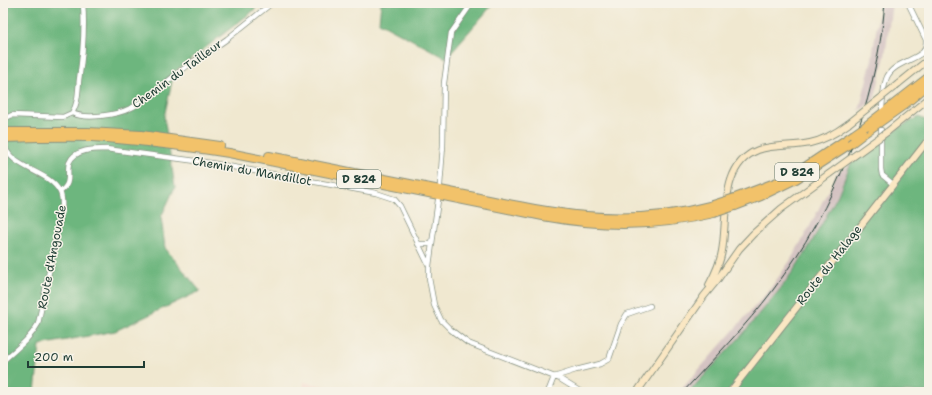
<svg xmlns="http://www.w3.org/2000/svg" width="932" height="395" font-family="'Shantell Sans',sans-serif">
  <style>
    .built { fill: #f6d2c5 }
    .industrial { fill: #d1bfbf }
    .forest { fill: #6db67e; stroke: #467a59 }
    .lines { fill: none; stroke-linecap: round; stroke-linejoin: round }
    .street-casing { stroke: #889282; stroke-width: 6 }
    .secondary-casing { stroke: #889282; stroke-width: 8 }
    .highway-casing { stroke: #889282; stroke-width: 10 }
    .street { stroke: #fff; stroke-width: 4.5 }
    .secondary { stroke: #fae7c3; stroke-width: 6 }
    .highway { stroke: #f2c26a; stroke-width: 8 }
    .rail { stroke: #1f3d34; stroke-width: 1 }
    .secondary-bridge-casing { stroke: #889282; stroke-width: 8; stroke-linecap: butt }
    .highway-bridge-casing { stroke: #889282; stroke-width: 10; stroke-linecap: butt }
    .secondary-bridge { stroke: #fae7c3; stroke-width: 6 }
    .highway-bridge { stroke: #f2c26a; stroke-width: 8 }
    .labels { text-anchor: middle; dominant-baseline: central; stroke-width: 3; stroke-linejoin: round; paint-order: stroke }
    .shield { fill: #f7f3e8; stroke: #60746a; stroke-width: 1 }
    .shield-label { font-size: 11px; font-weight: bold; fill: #1f3d34 }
    .street-label { font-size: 12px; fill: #1f3d34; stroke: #f7f3e8 }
  </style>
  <rect width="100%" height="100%" fill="#f7f3e8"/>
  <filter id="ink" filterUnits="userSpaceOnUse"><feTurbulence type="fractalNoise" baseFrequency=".025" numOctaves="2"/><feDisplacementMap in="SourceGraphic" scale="8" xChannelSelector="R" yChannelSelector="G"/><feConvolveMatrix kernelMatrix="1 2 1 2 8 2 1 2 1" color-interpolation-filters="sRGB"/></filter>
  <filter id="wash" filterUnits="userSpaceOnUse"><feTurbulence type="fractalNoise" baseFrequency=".012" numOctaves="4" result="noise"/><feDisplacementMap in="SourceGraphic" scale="16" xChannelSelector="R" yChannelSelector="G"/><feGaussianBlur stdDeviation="0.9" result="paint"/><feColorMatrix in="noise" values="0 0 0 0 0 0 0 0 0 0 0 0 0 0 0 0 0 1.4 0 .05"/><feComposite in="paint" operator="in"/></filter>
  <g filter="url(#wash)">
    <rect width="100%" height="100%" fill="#f0e8d0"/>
    <path class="built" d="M304,382L354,392H303Z"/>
    <path class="industrial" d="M880,3H892L885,56L874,100L859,111L872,59Z
      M851,163L838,195L822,224L805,254L782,287L743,334L689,392H679L770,289L790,261L809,228L837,173Z"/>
    <path class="forest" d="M5,3H261L253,11L174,72L164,117L175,187L161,217L165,248L200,291L115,331L40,345L35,392H3V6Z
      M381,3H494L446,58L379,22Z
      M919,117L929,122V392H689L743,334L782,287L805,254L822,224L838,195L851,163L900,127Z"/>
  </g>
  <g filter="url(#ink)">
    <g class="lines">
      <g class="street-casing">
        <path id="street" d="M882,108C883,98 883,86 887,77C894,63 913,61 923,52C926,48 926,44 926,40L909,5
          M72,113C86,120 117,115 131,108C149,99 165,82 182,70C196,59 212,50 227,39C242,27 257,15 272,3
          M72,113C78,104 78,92 79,80C83,54 85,29 83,3
          M3,126L6,118L12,115L63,117L72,113
          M881,130V169L882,175L893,184
          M440,185L443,146L444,83L451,33L472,3
          M60,192C73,182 66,175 69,163C74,149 95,149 106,149L211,163L376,193L394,199L400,206L429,266
          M438,200L429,266V278L434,305L441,320L451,330L468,343L560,379L581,392
          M418,244H432
          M3,361C16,349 30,339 38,324L62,210C62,204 63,198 60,192C48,169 10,170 3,142
          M548,392L554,377L576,370L600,364L609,359L621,324L627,314L650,306"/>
      </g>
      <g class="secondary-casing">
        <path id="secondary" d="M898,84L929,59
          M887,132L929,98
          M709,285C715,274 720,263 722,251C728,218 719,165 758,150C775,144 793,147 810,143C825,140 836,133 848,124
          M637,392L704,296L718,279L739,249L753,234L781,209L829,174
          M730,392L929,139"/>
      </g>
      <g class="highway-casing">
        <path id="highway" d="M866,126L929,77
          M3,132H88L141,135L220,146
          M863,134L904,105L929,84
          M3,138C33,137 63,136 92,137C138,140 184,146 229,153L543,216C603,227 654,227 714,213
          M269,156C330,168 390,180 450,192C496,201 541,212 587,216C630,220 672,216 713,205
          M735,198L780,181L805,167L853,135
          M735,206L761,196L796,179L850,144"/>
      </g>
      <use href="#street" class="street"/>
      <use href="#secondary" class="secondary"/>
      <use href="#highway" class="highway"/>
      <path class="rail" d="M683,392C713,359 746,326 773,290C835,207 876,107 885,3"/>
      <g class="secondary-bridge-casing">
        <path id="secondary-bridge" d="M848,124L898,84
          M829,174L887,132"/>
      </g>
      <g class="highway-bridge-casing">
        <path id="highway-bridge" d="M853,135L866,126
          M850,144L863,134
          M713,205L735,198
          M714,213L735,206"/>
      </g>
      <use href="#secondary-bridge" class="secondary-bridge"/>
      <use href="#highway-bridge" class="highway-bridge"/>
    </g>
  </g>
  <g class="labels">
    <g class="shield">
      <rect x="775" y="163" width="44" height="18" rx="3"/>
      <rect x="337" y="170" width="44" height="18" rx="3"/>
    </g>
    <g class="shield-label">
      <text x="797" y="172">D 824</text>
      <text x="359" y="179">D 824</text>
    </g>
    <g class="street-label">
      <text transform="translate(177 74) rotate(-36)">Chemin du Tailleur</text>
      <text transform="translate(252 171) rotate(10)">Chemin du Mandillot</text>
      <text transform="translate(52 257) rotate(-79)">Route d'Angouade</text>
      <text transform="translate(829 265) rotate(-52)">Route du Halage</text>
    </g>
  </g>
  <rect width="932" height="395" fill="none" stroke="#f7f3e8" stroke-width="16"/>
  <path d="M28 361v6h116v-6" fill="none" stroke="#1f3d34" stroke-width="2"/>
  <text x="34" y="361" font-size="12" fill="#1f3d34" stroke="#f7f3e8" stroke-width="3" paint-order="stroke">200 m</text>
</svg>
